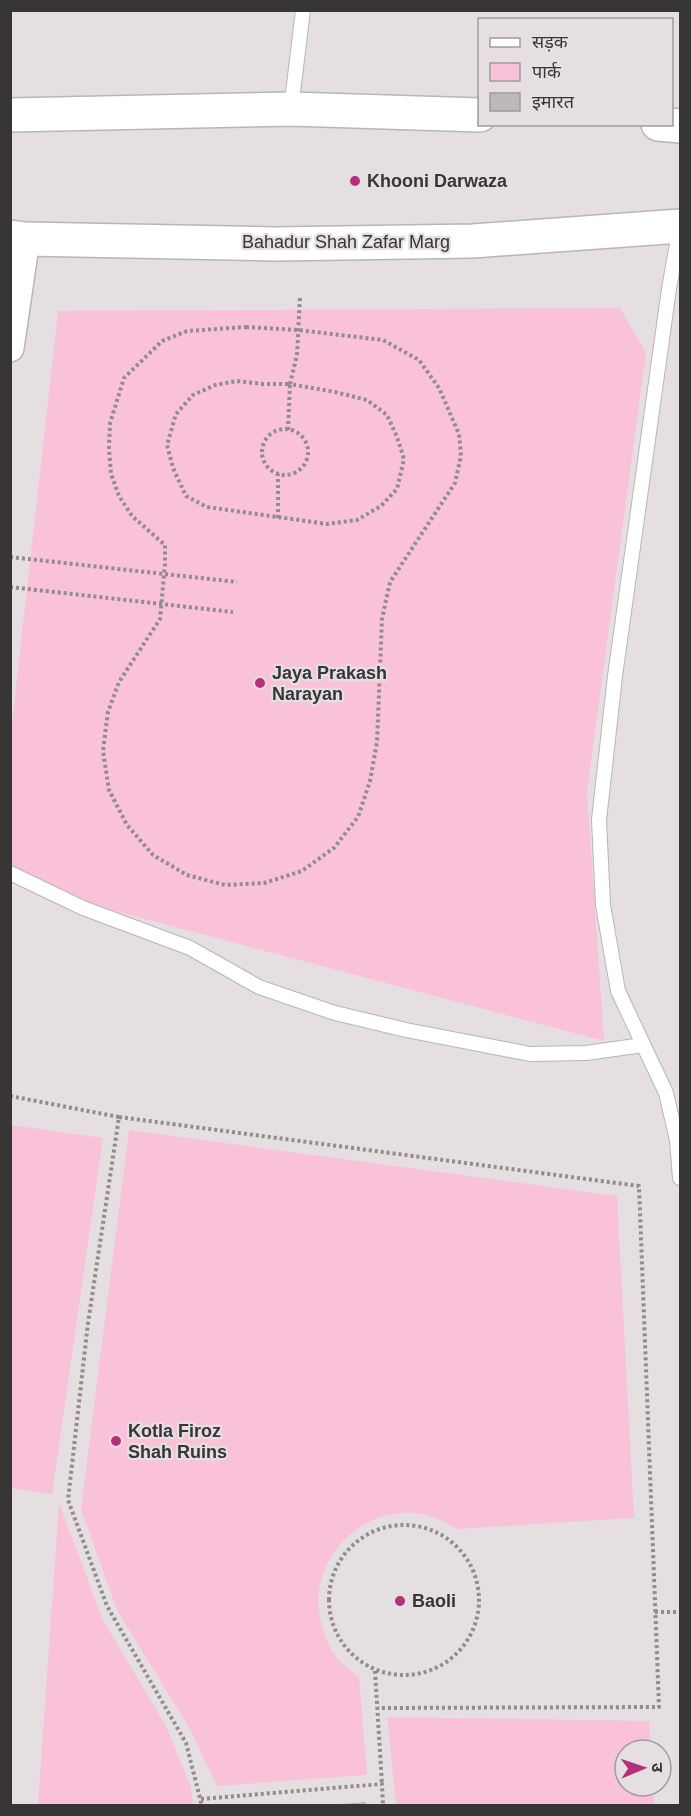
<svg xmlns="http://www.w3.org/2000/svg" width="691" height="1816" font-family="Helvetica,'Noto Sans Devanagari',sans-serif">
  <style>
    .green { fill: #fac1da }
    .building { fill: #beb8ba }
    .lines { fill: none; stroke-linecap: round; stroke-linejoin: round }
    .service-casing { stroke: #bbb4b7; stroke-width: 16 }
    .minor-casing { stroke: #bbb4b7; stroke-width: 30 }
    .secondary-casing { stroke: #bbb4b7; stroke-width: 36 }
    .path { stroke: #918c8e; stroke-width: 4; stroke-dasharray: 3 3; stroke-linecap: butt }
    .service { stroke: #fff; stroke-width: 14 }
    .minor { stroke: #fff; stroke-width: 27 }
    .secondary { stroke: #fff; stroke-width: 33 }
    .poi-dot { fill: #b4317a; stroke: #e6dfe2; stroke-width: 2 }
    .labels { text-anchor: middle; dominant-baseline: central; stroke-width: 4.5; stroke-linejoin: round; paint-order: stroke }
    .poi-label { font-size: 18px; font-weight: bold; fill: #383536; stroke: #e6dfe2; text-anchor: start }
    .street-label { font-size: 18px; fill: #383536; stroke: #e6dfe2 }
  </style>
  <rect width="100%" height="100%" fill="#e6dfe2"/>
  <path class="green" d="M620,308L646,353L587,792L604,1041L40,891L11,863V732L58,311Z
    M11,1125L103,1138L52,1494L11,1488Z
    M129,1130L617,1196L634,1518L456,1529C393,1483 306,1542 320,1617C323,1631 328,1648 338,1659C344,1666 352,1672 359,1677L367,1775L217,1786L190,1729L117,1610L81,1509Z
    M59,1503L103,1620L166,1726L191,1787L193,1805H38Z
    M387,1717L649,1721L651,1750H625V1786H653L654,1805H396Z"/>
  <path class="building" d="M366,1802V1806H341V1804Z"/>
  <g class="lines">
    <g class="service-casing">
      <path id="service" d="M291,109L303,10
        M680,227L669,289L615,676L599,820L603,905L618,991L666,1093L677,1140L680,1178
        M10,873L83,908L190,948L259,987L335,1013L406,1030L530,1054L586,1053L643,1045"/>
    </g>
    <g class="minor-casing">
      <path id="minor" d="M10,348L26,239"/>
    </g>
    <g class="secondary-casing">
      <path id="secondary" d="M10,115L291,109L480,115
        M658,124L680,126
        M10,237L26,239L276,244L473,241L680,226"/>
    </g>
    <path class="path" d="M246,327L298,330L383,340L419,360L439,388L459,434L461,456L455,483L390,582L382,619L377,742L370,781L358,817L334,848L302,871L264,883L225,885L187,875L153,855L127,825L109,790L103,751L108,712L119,682L160,619L165,564V545L132,516L119,496L111,474L109,448L110,423L124,378L162,341L187,331Z
      M262 452a23 23 0 1 1 46 0a23 23 0 1 1-46 0Z
      M288,430L290,384H263L237,381L215,385L193,395L176,414L167,445L173,468L186,496L207,507L327,524L357,520L381,506L397,489L404,459L397,437L387,415L367,400L335,392L290,384L297,355L300,296
      M278,518V474
      M10,557L237,582
      M10,587L233,612
      M10,1096L119,1117L88,1323L68,1500L107,1606L186,1743L202,1806
      M119,1117L639,1186L659,1707L378,1708
      M329 1600a75 75 0 1 1 150 0a75 75 0 1 1-150 0Z
      M655,1612H680
      M375,1671L382,1784
      M201,1799L382,1784L383,1806"/>
    <use href="#service" class="service"/>
    <use href="#minor" class="minor"/>
    <use href="#secondary" class="secondary"/>
  </g>
  <g class="poi-dot">
    <circle cx="355" cy="181" r="6"/>
    <circle cx="260" cy="683" r="6"/>
    <circle cx="116" cy="1441" r="6"/>
    <circle cx="400" cy="1601" r="6"/>
  </g>
  <g class="labels">
    <g class="poi-label">
      <text x="367" y="181">Khooni Darwaza</text>
      <text x="272" y="673">Jaya Prakash<tspan x="272" dy="21">Narayan</tspan></text>
      <text x="128" y="1431">Kotla Firoz<tspan x="128" dy="21">Shah Ruins</tspan></text>
      <text x="412" y="1601">Baoli</text>
    </g>
    <g class="street-label">
      <text x="346" y="242">Bahadur Shah Zafar Marg</text>
    </g>
  </g>
  <rect width="691" height="1816" fill="none" stroke="#383536" stroke-width="24"/>
  <rect x="478" y="18" width="195" height="108" fill="#e6dfe2" stroke="#a09b9d" stroke-width="1.5"/>
  <rect x="490" y="38" width="30" height="9" fill="#ffffff" stroke="#a09b9d" stroke-width="1.5"/>
  <text x="532" y="48" font-size="18" fill="#383536">सड़क</text>
  <rect x="490" y="63" width="30" height="18" fill="#fac1da" stroke="#a09b9d" stroke-width="1.5"/>
  <text x="532" y="78" font-size="18" fill="#383536">पार्क</text>
  <rect x="490" y="93" width="30" height="18" fill="#beb8ba" stroke="#a09b9d" stroke-width="1.5"/>
  <text x="532" y="108" font-size="18" fill="#383536">इमारत</text>
  <g transform="translate(643 1768) rotate(88)"><circle r="28" fill="#e6dfe2" stroke="#a09b9d" stroke-width="1.5"/>
  <path d="M0-4.5L10 22L0 15L-10 22Z" fill="#b4317a"/>
  <text y="-9" font-size="16" font-weight="bold" text-anchor="middle" fill="#383536">उ</text>
  </g>
</svg>
